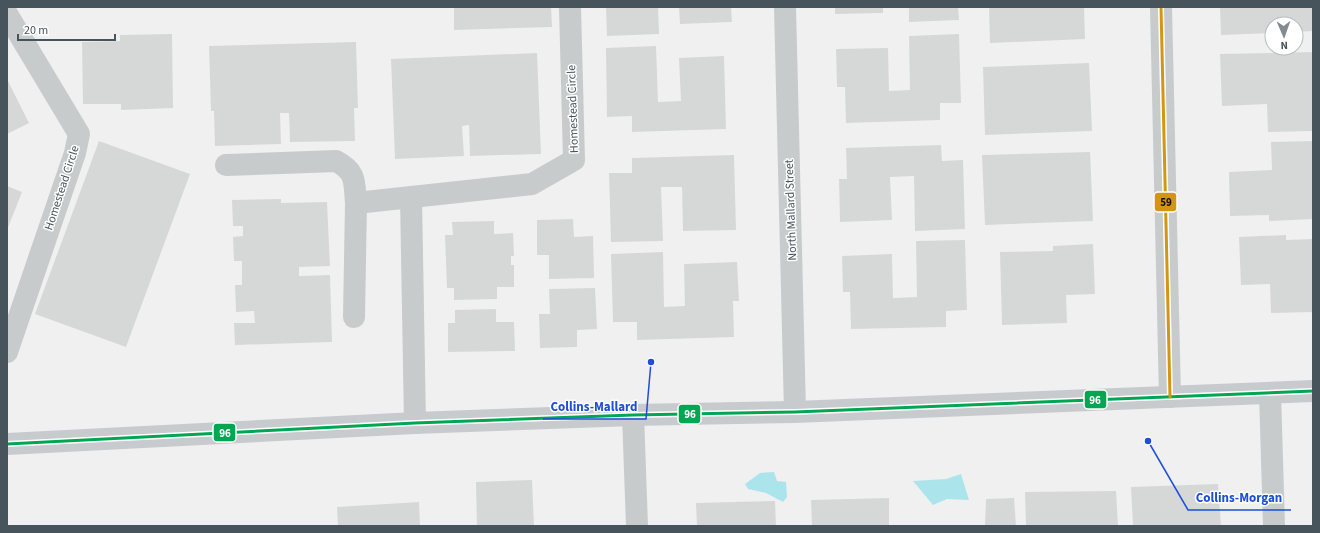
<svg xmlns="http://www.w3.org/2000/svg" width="1320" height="533" font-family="'Source Sans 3',sans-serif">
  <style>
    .water { fill: #abe5eb }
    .building { fill: #d6d8d8 }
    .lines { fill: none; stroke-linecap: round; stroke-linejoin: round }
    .street { stroke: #c7cbcc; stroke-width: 22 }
    .secondary { stroke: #c8cbcd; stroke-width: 22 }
    .bus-1-casing { stroke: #fff; stroke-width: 6 }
    .bus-2-casing { stroke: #fff; stroke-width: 6 }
    .bus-1 { stroke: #00a651; stroke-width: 3 }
    .bus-2 { stroke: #d49612; stroke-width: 3 }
    .labels { text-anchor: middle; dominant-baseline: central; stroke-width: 3; stroke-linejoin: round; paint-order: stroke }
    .street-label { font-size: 12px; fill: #48545c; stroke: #fff }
    .leader { fill: none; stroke: #1d4ed8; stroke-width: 1.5 }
    .callout-dot { fill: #1d4ed8; stroke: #fff; stroke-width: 1.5 }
    .callout-label { font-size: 13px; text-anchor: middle; font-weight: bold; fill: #1d4ed8; stroke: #fff; stroke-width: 3; stroke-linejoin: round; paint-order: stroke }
    .line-badge { stroke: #fff; stroke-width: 1.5 }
    .badge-label { font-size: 11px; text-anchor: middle; font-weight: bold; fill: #fff }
    .pale-badge-label { font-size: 11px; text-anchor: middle; font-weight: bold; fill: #111 }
  </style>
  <rect width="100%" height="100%" fill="#f0f0f0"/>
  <path class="water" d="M774,472L777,481L786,482L787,497L783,502L766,493L748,489L745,484L760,473Z
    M961,474L969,500L947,499L933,505L913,481L946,479Z"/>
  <path class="building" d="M454,7H551L552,27L454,30Z
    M606,7H658L659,34L607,36Z
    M679,7H731L732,22L680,24Z
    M835,7H883V13L835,14Z
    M909,7H958L959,20L909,22Z
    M989,7H1084L1085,39L990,43Z
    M1220,7H1313V31L1296,32V24H1272V33L1221,35Z
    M172,34L173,108L121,110V104H83L82,42L120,41V35Z
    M959,34L961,103H940V120L846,123L845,87H837L836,49L888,48L889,91L910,90L909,36Z
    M356,42L358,108H354L355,141L290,142L289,113H280L281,144L215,146L214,111H211L209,46Z
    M656,46L658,102L681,101L679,58L724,56L726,129L632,132V116L607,117L606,48Z
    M1313,52V131L1268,132L1267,104L1222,106L1220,54Z
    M537,53L541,154L470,156L469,125L462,126L464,156L395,159L391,59Z
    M1089,63L1092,131L985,135L983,67Z
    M7,79L29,123L7,134Z
    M99,141L190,174L126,347L35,314Z
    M1313,141V219L1269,221V215L1230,216L1229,172L1272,170L1271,142Z
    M941,145L942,161L963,160L965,229L915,231L914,176L890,177L892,220L840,222L839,179H847L846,148Z
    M1090,152L1093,221L985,225L982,155Z
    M734,155L736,230L683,231L682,187H661L663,241L611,242L609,173H632V158Z
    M7,186L22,192L7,230Z
    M281,199V203L327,202L330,266L299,267V276L330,275L332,342L235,345L234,323H255L254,311L236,312L235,285H242V261H234L233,237L243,236V226H233L232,200Z
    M573,219L574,237L593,236L594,278L549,279V255H537V220Z
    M494,221V234L513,233L514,256H511V265H514V287H497V299L454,300V288H447L445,235H453L452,222Z
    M1286,235V240L1313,239V312L1271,313L1270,284L1241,285L1239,237Z
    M965,240L967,310L946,311V327L851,329L850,292H843L842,256L892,254L893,298L917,297L916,241Z
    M1093,244L1095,294L1066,295L1067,323L1002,325L1000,252L1053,251V246Z
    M663,252L664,307L685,306L684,264L737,262L739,301H733L734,337L637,340V322H613L611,254Z
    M595,288L597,329L577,330V347L540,348L539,314H550L549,289Z
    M496,309V322H514L515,351L448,352V323H455V310Z
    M532,480L534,526H477L476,482Z
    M1218,484L1221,526H1133L1131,487Z
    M1116,491L1118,526H1026L1025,492Z
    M889,498V526H812L811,500Z
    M1014,498L1016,526H985L986,499Z
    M775,501L776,526H697L696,503Z
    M419,502L420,526H338L337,507Z"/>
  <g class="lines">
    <path class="street" d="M785,7L795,412
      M1161,7L1170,397
      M7,14L79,134L75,153L7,352
      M226,165L336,161C357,172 354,182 356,203
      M411,197L415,423
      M354,317L356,203L532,184L574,160L570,7
      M1270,393L1274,526
      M633,415L637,526"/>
    <path class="secondary" d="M7,444L415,423L633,415L795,412L1313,391"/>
    <g class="bus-1-casing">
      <path id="bus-1" d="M7,444L415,423L633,415L795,412L1313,391"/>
    </g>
    <g class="bus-2-casing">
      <path id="bus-2" d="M1161,7L1170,397"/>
    </g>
    <use href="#bus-1" class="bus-1"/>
    <use href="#bus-2" class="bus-2"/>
  </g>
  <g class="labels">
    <g class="street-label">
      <text transform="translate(573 109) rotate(-92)">Homestead Circle</text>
      <text transform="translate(62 188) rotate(-72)">Homestead Circle</text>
      <text transform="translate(791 210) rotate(-92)">North Mallard Street</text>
    </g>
  </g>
  <path class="leader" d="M651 362L646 419H543M1148 441L1188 510H1291"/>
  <g class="callout-dot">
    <circle cx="651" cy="362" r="4"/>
    <circle cx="1148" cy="441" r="4"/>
  </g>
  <g class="callout-label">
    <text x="594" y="411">Collins-Mallard</text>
    <text x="1239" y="502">Collins-Morgan</text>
  </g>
  <g class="line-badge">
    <rect x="1154" y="192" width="23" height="20" rx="4" fill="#d49612"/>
    <rect x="1084" y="390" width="23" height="19" rx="4" fill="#00a651"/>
    <rect x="678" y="404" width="23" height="20" rx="4" fill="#00a651"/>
    <rect x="213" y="423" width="23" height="19" rx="4" fill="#00a651"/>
  </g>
  <g class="badge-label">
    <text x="1095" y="404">96</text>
    <text x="690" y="418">96</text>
    <text x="225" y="437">96</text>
  </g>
  <g class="pale-badge-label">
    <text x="1166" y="206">59</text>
  </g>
  <rect width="1320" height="533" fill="none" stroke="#48545c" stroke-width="16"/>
  <g transform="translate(1284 36) rotate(178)"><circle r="19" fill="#ffffff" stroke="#b6bbbe"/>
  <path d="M0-3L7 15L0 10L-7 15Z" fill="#838b90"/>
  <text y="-6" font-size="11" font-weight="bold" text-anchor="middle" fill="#48545c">N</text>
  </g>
  <path d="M18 34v6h97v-6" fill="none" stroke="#48545c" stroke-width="2"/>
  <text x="24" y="34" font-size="12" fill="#48545c" stroke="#ffffff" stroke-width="3" paint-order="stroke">20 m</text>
</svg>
